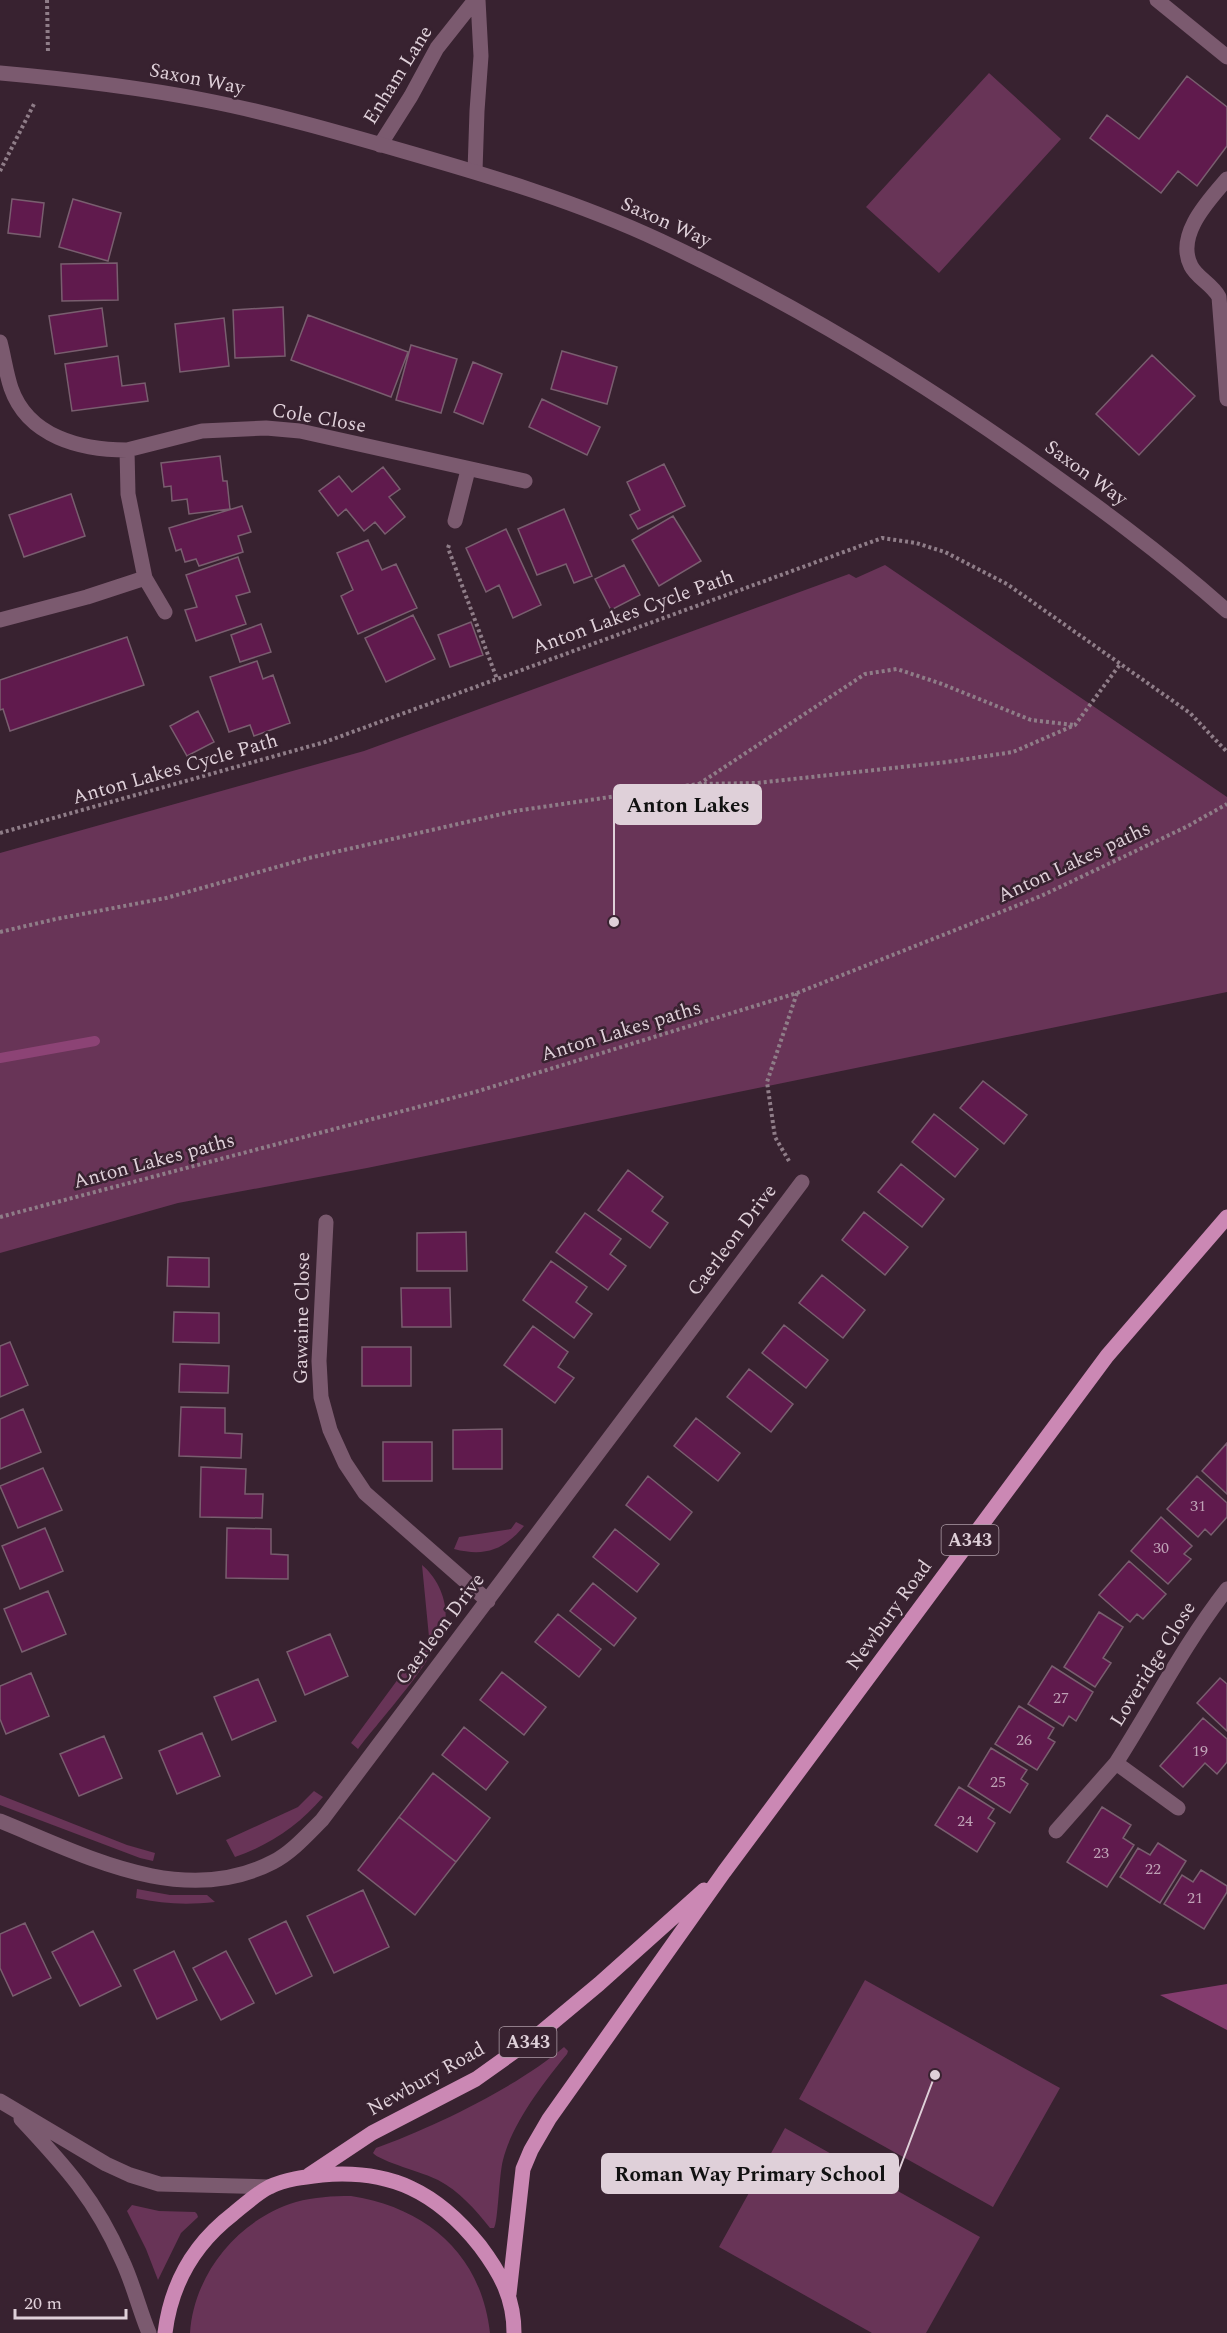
<svg xmlns="http://www.w3.org/2000/svg" width="1227" height="2333" font-family="Spectral,serif">
  <style>
    .green { fill: #683457 }
    .forest { fill: #843c6e }
    .lines { fill: none; stroke-linecap: round; stroke-linejoin: round }
    .stream { stroke: #8c4375; stroke-width: 10 }
    .building { fill: #601a4d; stroke: #795e6f; stroke-width: 1.5 }
    .path { stroke: #8f7d88; stroke-width: 4; stroke-dasharray: 3 3; stroke-linecap: butt }
    .service { stroke: #7b5a6f; stroke-width: 15 }
    .minor { stroke: #7b5a6f; stroke-width: 15 }
    .tertiary { stroke: #7b5a6f; stroke-width: 15 }
    .primary { stroke: #cb88b4; stroke-width: 15 }
    .labels { text-anchor: middle; dominant-baseline: central; stroke-width: 5; stroke-linejoin: round; paint-order: stroke }
    .number-label { font-size: 16px; fill: #bfa2b6 }
    .shield { fill: #382230; stroke: #ad9ca6; stroke-width: 1.5 }
    .shield-label { font-size: 18px; font-weight: bold; fill: #dfd0d9 }
    .street-label { font-size: 20px; fill: #dfd0d9; stroke: #382230 }
    .leader { fill: none; stroke: #dfd0d9; stroke-width: 2 }
    .callout-dot { fill: #dfd0d9; stroke: #382230; stroke-width: 2 }
    .callout { fill: #dfd0d9; stroke: #dfd0d9; stroke-width: 2 }
    .callout-label { font-size: 21px; text-anchor: middle; font-weight: bold; fill: #111 }
  </style>
  <rect width="100%" height="100%" fill="#382230"/>
  <path class="green" d="M989,73L1061,139L939,273L866,207Z
    M885,565L1227,797V992L367,1168L178,1203L0,1253V853L364,751L849,574L856,578Z
    M516,1522L524,1526C504,1550 485,1557 454,1549L459,1537L511,1529Z
    M422,1565C439,1579 450,1605 444,1628C435,1660 380,1720 358,1749L351,1743L429,1637Z
    M314,1791L323,1797C299,1825 270,1845 235,1857L226,1840L298,1807Z
    M0,1795L127,1845L155,1853L153,1861L140,1858L0,1805Z
    M137,1889L170,1895H207L215,1902C187,1905 163,1904 136,1898Z
    M865,1980L1060,2088L993,2207L799,2099Z
    M564,2047L568,2051L567,2054C543,2083 512,2124 503,2160C499,2174 498,2223 494,2228H490C476,2210 459,2191 438,2180C425,2173 379,2161 373,2153L376,2148C434,2127 517,2087 564,2047Z
    M785,2128L980,2237L926,2333H872L719,2247Z
    M351,2196C427,2208 481,2254 490,2333H190C194,2273 239,2219 296,2202C314,2197 333,2196 351,2196Z
    M132,2205L159,2211L195,2212L197,2214L198,2217L181,2233L158,2280L146,2249L127,2211Z"/>
  <path class="forest" d="M1227,1984V2030L1160,1995Z"/>
  <g class="lines">
    <path class="stream" d="M0,1058L95,1041"/>
  </g>
  <path class="building" d="M1187,76L1227,107V146L1197,186L1178,171L1161,193L1090,138L1107,115L1139,139Z
    M12,199L44,203L40,237L8,233Z
    M73,199L121,213L108,261L59,247Z
    M117,263L118,300L62,301L61,264Z
    M283,307L285,356L235,358L233,310Z
    M102,308L107,346L55,354L49,316Z
    M308,315L408,352L391,397L291,360Z
    M224,318L229,366L180,372L175,324Z
    M411,345L457,359L441,413L396,400Z
    M562,351L617,367L607,404L551,389Z
    M1152,355L1195,396L1139,455L1096,414Z
    M118,356L122,386L145,383L148,401L72,411L65,364Z
    M473,362L502,374L483,424L454,412Z
    M542,399L600,427L587,455L529,427Z
    M220,456L223,481H227L230,509L189,514L187,499L172,501L171,486L164,487L161,463Z
    M664,464L685,506L638,529L630,515L640,510L627,482Z
    M383,467L400,489L389,497L405,517L385,534L375,522L364,531L346,509L338,516L319,491L339,476L352,492Z
    M71,494L85,536L24,557L9,515Z
    M242,506L251,532L238,536L243,552L199,566L196,559L185,562L181,549L176,551L169,528Z
    M564,509L592,576L574,583L566,564L537,575L518,529Z
    M673,516L701,561L659,586L632,540Z
    M506,529L541,605L513,618L499,585L486,592L466,548Z
    M368,540L382,570L396,564L417,608L358,634L341,596L353,590L337,553Z
    M238,557L250,592L236,596L246,624L196,641L185,610L197,607L186,575Z
    M624,565L640,595L611,610L595,579Z
    M413,615L435,659L386,682L365,638Z
    M471,622L483,655L450,667L438,635Z
    M261,624L271,652L240,662L231,635Z
    M127,637L144,685L10,731L3,709L0,710V680Z
    M257,661L263,679L273,675L290,723L254,736L250,725L229,732L210,677Z
    M198,711L214,742L187,756L170,726Z
    M983,1081L1027,1115L1004,1144L960,1108Z
    M934,1114L978,1149L955,1177L912,1142Z
    M901,1164L944,1199L922,1227L878,1192Z
    M628,1170L663,1197L652,1211L668,1223L650,1248L598,1210Z
    M864,1212L908,1247L885,1275L842,1240Z
    M585,1213L621,1239L610,1254L626,1266L608,1290L556,1252Z
    M466,1232L467,1271H417V1233Z
    M168,1257L209,1258V1287L167,1286Z
    M551,1261L587,1287L576,1302L592,1314L574,1338L523,1300Z
    M822,1275L865,1310L843,1338L799,1303Z
    M401,1288H450L451,1327H402Z
    M174,1312L219,1313V1343L173,1342Z
    M784,1325L828,1360L806,1388L762,1353Z
    M533,1326L568,1352L558,1367L574,1378L555,1403L504,1365Z
    M10,1342L28,1385L0,1397V1346Z
    M362,1347H411V1386H362Z
    M180,1364L229,1366L228,1393L179,1392Z
    M749,1369L793,1404L771,1432L727,1397Z
    M181,1407L225,1408V1433L242,1434L241,1458L179,1456Z
    M23,1409L41,1452L0,1469V1419Z
    M696,1418L740,1453L718,1481L674,1446Z
    M502,1429V1469H453V1430Z
    M383,1442H432V1481H383Z
    M1227,1443V1494L1202,1471Z
    M201,1467L246,1469L245,1494H263L262,1518L200,1517Z
    M43,1468L62,1510L18,1528L0,1486Z
    M648,1476L692,1512L670,1540L626,1505Z
    M1197,1476L1227,1503V1517L1211,1535L1205,1529L1198,1537L1167,1509Z
    M1161,1517L1192,1546L1184,1554L1191,1559L1168,1584L1131,1551Z
    M45,1528L63,1571L20,1589L2,1546Z
    M227,1528L271,1529V1554L288,1555V1579L226,1578Z
    M615,1529L659,1564L637,1592L593,1557Z
    M1129,1561L1166,1594L1143,1619L1137,1614L1130,1622L1099,1595Z
    M593,1583L636,1618L614,1646L570,1611Z
    M48,1591L66,1634L22,1652L4,1609Z
    M1099,1612L1123,1627L1103,1658L1111,1663L1095,1687L1064,1667Z
    M558,1614L601,1649L579,1677L535,1642Z
    M330,1634L348,1676L305,1695L287,1652Z
    M1052,1666L1093,1692L1076,1721L1069,1716L1063,1726L1028,1704Z
    M502,1672L546,1707L524,1735L480,1700Z
    M31,1673L49,1716L6,1734L0,1719V1686Z
    M1220,1678L1227,1684V1731L1197,1703Z
    M258,1679L276,1721L232,1740L214,1697Z
    M1019,1706L1054,1728L1048,1738L1055,1742L1037,1770L995,1744Z
    M1203,1718L1227,1739V1762L1217,1774L1205,1763L1183,1787L1160,1766Z
    M464,1727L508,1762L486,1790L442,1755Z
    M202,1733L220,1776L177,1794L159,1751Z
    M104,1736L122,1778L79,1796L60,1754Z
    M991,1748L1027,1770L1021,1779L1028,1784L1010,1813L968,1786Z
    M433,1773L490,1818L456,1862L399,1817Z
    M959,1787L994,1809L988,1818L995,1823L977,1852L935,1825Z
    M1102,1807L1131,1825L1123,1838L1134,1845L1107,1887L1067,1862Z
    M399,1817L456,1862L415,1915L358,1870Z
    M1158,1843L1186,1861L1160,1903L1120,1877L1138,1848L1150,1855Z
    M1201,1870L1227,1886V1892L1204,1929L1164,1904L1182,1875L1193,1882Z
    M363,1890L389,1947L334,1973L307,1916Z
    M286,1921L312,1976L276,1994L249,1939Z
    M25,1923L51,1978L13,1996L0,1968V1934Z
    M93,1931L121,1986L80,2006L52,1952Z
    M174,1951L197,2000L157,2019L134,1970Z
    M226,1951L254,2003L221,2020L193,1968Z"/>
  <g class="lines">
    <path class="path" d="M47,0L48,53
      M0,171L35,102
      M449,545L448,548L497,679
      M699,784L865,674L897,669L942,684L1031,720L1074,725
      M0,833L325,742L882,538L916,543L945,552L1007,584L1190,713L1227,752
      M0,932L56,919L166,898L309,858L515,811L698,784L757,783L947,762L1013,752L1075,725L1121,663
      M789,1161L775,1137L767,1082L797,993
      M0,1217L475,1092L797,993L1041,896L1186,827L1227,804"/>
    <path class="service" d="M1227,179C1209,200 1175,235 1191,266C1197,278 1212,284 1219,297L1227,399"/>
    <path class="minor" d="M1157,0L1227,57
      M380,145L411,96L437,48L475,0
      M475,171L477,111L481,56L478,0
      M0,342C4,357 6,373 11,388C28,437 81,450 127,450L128,494L145,578L87,597L0,620
      M127,450L202,431L266,428L300,431L525,481
      M455,521L468,470
      M145,578L165,612
      M326,1222L319,1361L321,1397L330,1430L345,1463L365,1493L488,1601
      M1178,1808L1116,1763C1153,1705 1185,1643 1227,1589
      M0,1821C84,1855 183,1909 273,1862C291,1853 307,1835 322,1820L802,1182
      M1056,1831L1116,1763
      M0,2101L106,2164L130,2175L159,2184L270,2187
      M21,2119C65,2166 96,2200 122,2260C133,2283 139,2309 149,2333"/>
    <path class="tertiary" d="M0,73C68,79 137,87 204,100C271,113 337,132 403,151C490,176 578,202 661,241C787,300 907,372 1021,452C1092,502 1162,553 1227,611"/>
    <path class="primary" d="M309,2175L372,2133L476,2079L539,2034L599,1984L704,1890
      M509,2294L523,2169L531,2150L549,2119L724,1872L1107,1356L1227,1217
      M165,2333C171,2284 194,2244 233,2214C244,2205 256,2194 269,2187C286,2179 304,2177 322,2175C391,2169 437,2192 480,2246C501,2274 514,2298 514,2333"/>
  </g>
  <g class="labels">
    <g class="number-label">
      <text x="1198" y="1506">31</text>
      <text x="1161" y="1548">30</text>
      <text x="1061" y="1698">27</text>
      <text x="1024" y="1740">26</text>
      <text x="1200" y="1751">19</text>
      <text x="998" y="1782">25</text>
      <text x="965" y="1821">24</text>
      <text x="1101" y="1853">23</text>
      <text x="1153" y="1869">22</text>
      <text x="1195" y="1898">21</text>
    </g>
    <g class="shield">
      <rect x="941.5" y="1525" width="57" height="30" rx="4.5"/>
      <rect x="499.5" y="2027" width="57" height="30" rx="4.5"/>
    </g>
    <g class="shield-label">
      <text x="970" y="1540">A343</text>
      <text x="528" y="2042">A343</text>
    </g>
    <g class="street-label">
      <text transform="translate(398 75) rotate(-58)">Enham Lane</text>
      <text transform="translate(197 79) rotate(11)">Saxon Way</text>
      <text transform="translate(666 222) rotate(24)">Saxon Way</text>
      <text transform="translate(319 418) rotate(10)">Cole Close</text>
      <text transform="translate(1086 473) rotate(36)">Saxon Way</text>
      <text transform="translate(633 612) rotate(-20)">Anton Lakes Cycle Path</text>
      <text transform="translate(175 769) rotate(-16)">Anton Lakes Cycle Path</text>
      <text transform="translate(1074 862) rotate(-25)">Anton Lakes paths</text>
      <text transform="translate(621 1031) rotate(-17)">Anton Lakes paths</text>
      <text transform="translate(154 1161) rotate(-15)">Anton Lakes paths</text>
      <text transform="translate(732 1240) rotate(-53)">Caerleon Drive</text>
      <text transform="translate(302 1318) rotate(-89)">Gawaine Close</text>
      <text transform="translate(889 1615) rotate(-54)">Newbury Road</text>
      <text transform="translate(440 1629) rotate(-53)">Caerleon Drive</text>
      <text transform="translate(1153 1664) rotate(-58)">Loveridge Close</text>
      <text transform="translate(426 2079) rotate(-29)">Newbury Road</text>
    </g>
  </g>
  <path class="leader" d="M614 922L614 805M935 2075L898 2173"/>
  <g class="callout-dot">
    <circle cx="614" cy="922" r="6"/>
    <circle cx="935" cy="2075" r="6"/>
  </g>
  <g class="callout">
    <rect x="614" y="785" width="147" height="39" rx="6"/>
    <rect x="602" y="2154" width="296" height="39" rx="6"/>
  </g>
  <g class="callout-label">
    <text x="688" y="812">Anton Lakes</text>
    <text x="750" y="2181">Roman Way Primary School</text>
  </g>
  <path d="M15 2309v9h111v-9" fill="none" stroke="#dfd0d9" stroke-width="3"/>
  <text x="24" y="2309" font-size="18" fill="#dfd0d9" stroke="#382230" stroke-width="4.5" paint-order="stroke">20 m</text>
</svg>
